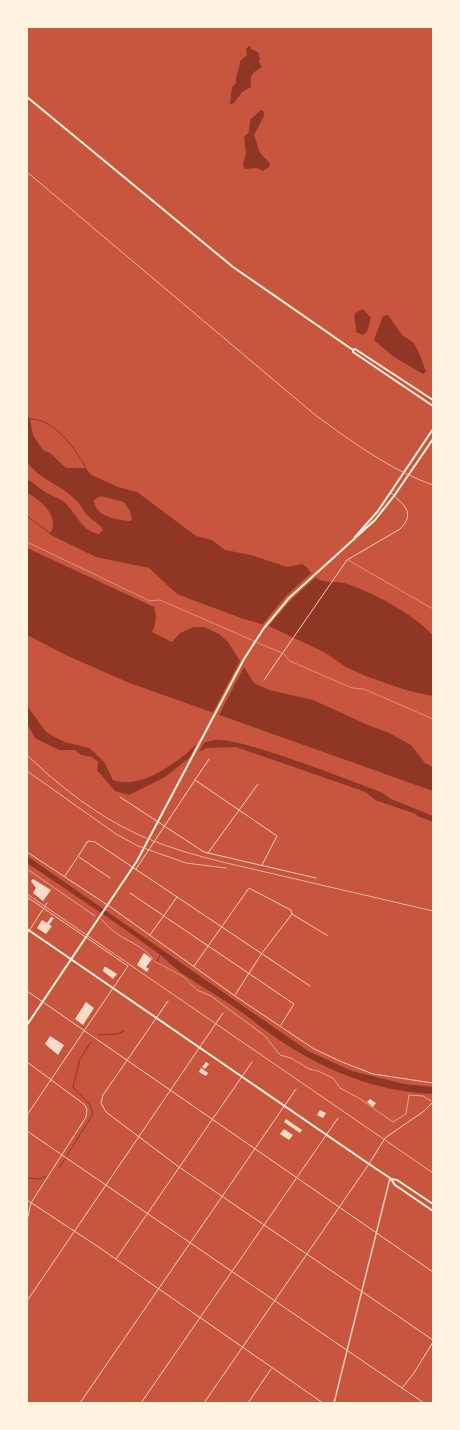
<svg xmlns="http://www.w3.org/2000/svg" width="460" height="1430" font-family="Commissioner,sans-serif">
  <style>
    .water { fill: #8f3625; fill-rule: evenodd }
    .pier { fill: #c8553d }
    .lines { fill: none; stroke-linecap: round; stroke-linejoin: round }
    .stream { stroke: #8f3625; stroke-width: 1 }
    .building { fill: #f7dbc8 }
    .path { stroke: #fff3e0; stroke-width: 0.5 }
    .service { stroke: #f1ccb7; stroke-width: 0.5 }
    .minor { stroke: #f1ccb7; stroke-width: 1 }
    .tertiary { stroke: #f1ccb7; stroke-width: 1.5 }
    .secondary { stroke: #fff3e0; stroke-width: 2 }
    .primary { stroke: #fff3e0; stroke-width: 2 }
    .rail { stroke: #e9b49f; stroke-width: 1 }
  </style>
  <rect width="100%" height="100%" fill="#c8553d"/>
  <path class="water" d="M250,45L251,49L258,52L260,58L259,62L262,67C252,73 250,74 251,87L242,92L234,103L230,104L232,87L236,83C235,75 240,69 240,61L247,55L246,49Z
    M261,110L264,112V116L254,135L260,153L270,163L269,167L263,171L257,168L245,169L243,164L246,154L244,137L249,132L250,120Z
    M363,309L371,318L367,332L363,335L356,332C357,325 353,320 355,313Z
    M388,315L402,335L414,343L420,355L426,372L423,374L394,357L374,340L383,316Z
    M27,414L30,419L33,435L43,450L50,453L66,468H86L90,474L96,477L118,487L137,492L196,536L212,540L225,550L251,555L287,567L302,564C309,567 311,576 320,580C328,583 336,581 344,583C370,591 416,615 433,636V696L409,691L368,677L346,667L324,652L271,627L241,618L182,596L177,594L149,568L96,557L51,535L50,533C61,519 41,499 27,493V480C35,482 38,488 45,492C53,497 61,498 67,505C77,515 83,532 99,534L103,530C99,523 93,521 87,515C83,511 81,504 76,500C60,484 40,480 27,462ZM101,496L124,502L130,511L132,519L130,521C117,520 94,516 94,500Z
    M27,548L154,607C157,615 156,625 152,632L172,642L180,633L194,627H204L219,634L228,642L254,683L269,690L313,700L370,726L387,732L411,745L425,763L433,767V791L127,682L68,656L27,635Z
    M27,706L46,732L64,742L89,748L95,753L104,762L113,780C136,789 165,770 182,757C187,754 191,748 196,745C201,743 208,742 214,740C236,735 353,782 381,792L391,799L433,816V822L417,816L416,814L375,800L366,792L236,747L206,748L193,755L165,777L129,795L115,791L97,770L98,762L92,757L81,755L75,750H59L35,738L27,723Z
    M27,856L308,1051L352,1071L404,1084L433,1087V1094C365,1091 303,1061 251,1019C229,1002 203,988 180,972C171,965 164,957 155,951C113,920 70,892 27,863Z"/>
  <path class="pier" d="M312,572L317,576L290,601L267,628L262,625L286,596Z
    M241,659L245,665L218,717L212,714Z
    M205,741L197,755L186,764L197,743Z"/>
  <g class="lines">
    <path class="stream" d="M30,419C56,419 75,449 86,468
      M27,516L50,533
      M157,962L160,955
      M99,1035L117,1034L124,1031
      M59,1168L93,1114L90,1105L73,1087L80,1059L91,1042
      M27,1178L40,1179L46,1176"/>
  </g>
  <path class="building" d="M33,879L51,890L43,901L33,893L36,888L31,881Z
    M51,917L54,918L49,925L52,926L46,934L37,928L42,920L47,923Z
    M144,953L152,959L146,967L149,969L147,972L137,965Z
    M104,967H106L117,974L113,979L103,971Z
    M86,1002L94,1008L83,1025L75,1019Z
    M50,1036L64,1045L58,1055L45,1044Z
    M206,1062L209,1064L205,1069L202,1067Z
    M201,1068L208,1073L206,1076L199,1072Z
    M370,1099L376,1103L373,1107L367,1102Z
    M320,1110L326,1113L323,1118L317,1115Z
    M286,1119L302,1130L300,1133L284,1122Z
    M284,1129L293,1135L289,1140L280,1134Z"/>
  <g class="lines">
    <path class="path" d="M27,869L95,916
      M101,919C106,923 108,927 112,930C125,941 143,945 153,959
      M197,990L211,996L265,1036L280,1055L291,1058L309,1069L318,1071L333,1078L340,1088L359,1098L393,1122L406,1114L409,1095L423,1096L431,1101"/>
    <path class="service" d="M27,542L150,601L160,600L254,641
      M348,560L433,609
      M256,642L282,653
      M284,654L290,661L352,688L364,689L433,719
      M154,961L184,977L196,989"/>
    <path class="minor" d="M264,680L347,560L400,529C416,513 404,505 391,493
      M195,780L277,836L262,865
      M120,797L204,852L316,878
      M27,852L109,906L235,996L314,1049L342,1062L373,1074L433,1083
      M208,853L258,784
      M79,857L110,878
      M136,869L209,759
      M65,876L88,841L95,842L310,986
      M130,893L294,1004L281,1025
      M27,897L128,966L27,1115
      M27,934L47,903
      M150,935L177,897
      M194,966L249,888L285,907L291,910L292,914L328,936
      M27,991L433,1272
      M235,995L262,953L292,914
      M168,1001L103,1095L101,1103L106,1112L179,1167L433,1340
      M27,1062L85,1105L87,1110L86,1117L31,1203L27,1221
      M27,1131L424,1403
      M27,1200L100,1248L323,1403
      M116,1259L252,1062
      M27,1301L223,1013
      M402,1388L414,1373L433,1342
      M80,1403L296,1089
      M141,1403L338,1118
      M204,1403L369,1164L385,1138L424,1111L433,1102
      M248,1403L271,1369"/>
    <path class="tertiary" d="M334,1403L390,1178"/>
    <path class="secondary" d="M355,537L378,511L433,429
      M27,1025L137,861L244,659L264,628L289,598L375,520L394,496L433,439"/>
    <path class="primary" d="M27,97L233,267L353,350V352L433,406
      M353,350L355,349L433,400
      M27,929L369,1164L390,1178L395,1185L433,1211
      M391,1179L397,1180L433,1204"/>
    <path class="rail" d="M27,172L314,414C351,441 390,470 433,485
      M27,755C59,786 96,815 137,834C181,854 227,863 274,874C327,886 380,899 433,911
      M27,771L116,834L138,846L186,863L226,868
      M27,894L433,1173"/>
  </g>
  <rect width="460" height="1430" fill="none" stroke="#fff3e0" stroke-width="56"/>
</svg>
